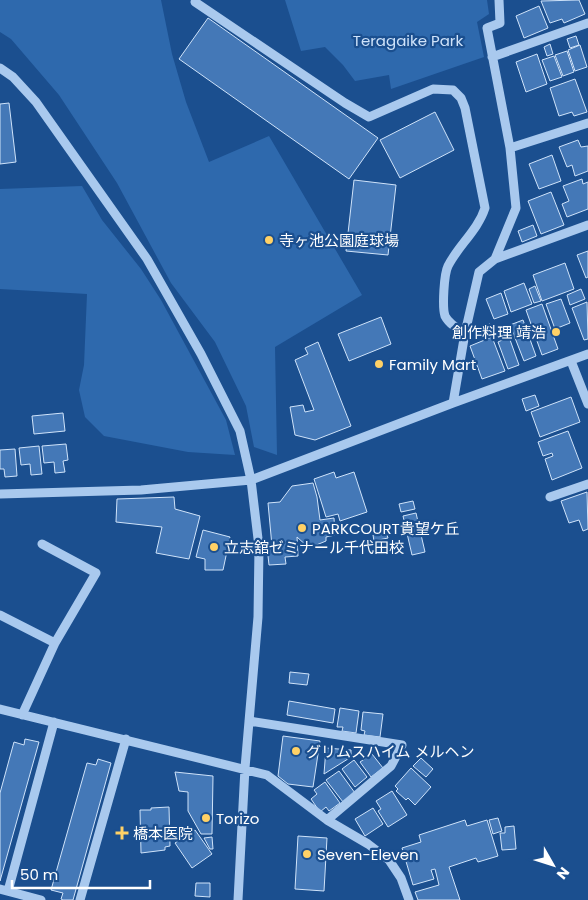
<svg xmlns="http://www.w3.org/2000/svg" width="588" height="900" font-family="Poppins,'Noto Sans JP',sans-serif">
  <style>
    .green { fill: #2e69ad }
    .building { fill: #4478b7; stroke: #cfe3fa }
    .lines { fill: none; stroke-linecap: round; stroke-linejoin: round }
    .minor { stroke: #a9c9ee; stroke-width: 9 }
    .poi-dot { fill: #ffd166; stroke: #1b4f8f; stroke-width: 2 }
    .labels { text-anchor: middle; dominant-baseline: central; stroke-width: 4.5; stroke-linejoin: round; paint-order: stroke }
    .park-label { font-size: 15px; fill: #cfe3fa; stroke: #1b4f8f }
    .poi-label { font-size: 15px; fill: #fff; stroke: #1b4f8f; text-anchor: start }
  </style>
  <rect width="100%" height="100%" fill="#1b4f8f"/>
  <path class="green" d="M0,0H161L172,54L186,102L209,162L269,136L362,295L275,347L277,455L254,447L246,406L215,342L171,283L117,183L59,95L11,39L0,32Z
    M285,0H487L489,14L477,22L484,57L391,89L389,75L355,81L343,65L325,47L301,51Z
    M82,186L102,220L141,269L161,300L226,420L235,455L188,452L104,436L85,417L79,390L84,365L87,294L0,289V189Z"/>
  <path class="building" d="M579,0L585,14L564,23L562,19L550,23L541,1Z
    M539,6L548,28L524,38L516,16Z
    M208,18L378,138L349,179L179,59Z
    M576,36L579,45L570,48L567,39Z
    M550,44L553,54L547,56L544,47Z
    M580,45L587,67L575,71L568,50Z
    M567,51L574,72L563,76L555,55Z
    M537,54L547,84L526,92L516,62Z
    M554,56L562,77L550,81L542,60Z
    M575,79L587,112L574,116L572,112L559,116L550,88Z
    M9,103L16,162L0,164V104Z
    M435,112L454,150L400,178L380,140Z
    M578,140L581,147L588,146V171L575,176L572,165L567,167L559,147Z
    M552,155L561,181L539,189L529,164Z
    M582,179L583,184L588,182V209L567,217L562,204L569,201L563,186Z
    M354,180L396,185L388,255L346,251Z
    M551,192L564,225L541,234L528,201Z
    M533,225L537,236L522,242L518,231Z
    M588,251V277L586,278L577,255Z
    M565,263L574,289L542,301L533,275Z
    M524,283L532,304L511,312L504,291Z
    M535,286L541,301L534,303L529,289Z
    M581,289L585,299L570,305L567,295Z
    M501,293L508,314L494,319L486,299Z
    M561,299L570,323L555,329L546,304Z
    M587,302L588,339L584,340L572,308Z
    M542,304L558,349L542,355L526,310Z
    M381,317L391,344L349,361L338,334Z
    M523,320L536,356L524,361L510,325Z
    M490,324L494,335L485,339L480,327Z
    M492,337L505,371L482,379L470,346Z
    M509,337L519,365L508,369L498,342Z
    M318,342L351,426L315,440L295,435L290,407L303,405L305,412L314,410L295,360L308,354L305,348Z
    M535,395L539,406L526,411L522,399Z
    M571,397L580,422L540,437L531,412Z
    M63,413L65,431L34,434L32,416Z
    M568,431L582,468L552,480L545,459L553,456L552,453L543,456L538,442Z
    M66,444L68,460L63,461L65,472L55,473L54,462L44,463L42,446Z
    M39,446L42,474L31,475L30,464L21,465L19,448Z
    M15,449L17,476L5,477L4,469H0V450Z
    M334,472L336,478L354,472L367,512L340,521L338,514L326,517L314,479Z
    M313,483L317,497L320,520L334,518L335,535L326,537V541L309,548L297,537L298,556L285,557L286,564L269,565L267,547L272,546L268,503L280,502L292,486Z
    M587,492L588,529L583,531L579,520L569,523L561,501Z
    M174,497L175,509L200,516L189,559L156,553L162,527L116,522L117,499Z
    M413,501L415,509L401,512L399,504Z
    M416,513L425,552L412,555L403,516Z
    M203,530L230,537L223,570H205V559L196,557Z
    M386,532L388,538L374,541L373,535Z
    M388,541L390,550L377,554L374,544Z
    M290,672L309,674L307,685L289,683Z
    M289,701L335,709L333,723L287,715Z
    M340,708L359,711L356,733L342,731L343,727H337Z
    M363,712L383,714L380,737L364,735L365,731L361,730Z
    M283,736L320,741L313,787L288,784L278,776Z
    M25,739L39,742L0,881V793L14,742L24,745Z
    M326,748L351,750V757L324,774Z
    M372,754L383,768L371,777L360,762Z
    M421,758L433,769L426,777L413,766Z
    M98,759L111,763L73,900H63L61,899L63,893L51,890L87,763L96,765Z
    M354,760L367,777L355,787L342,769Z
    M411,768L431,787L415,805L408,798L406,800L396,791L398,789L395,786Z
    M339,771L355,793L343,802L326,780Z
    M175,772L213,776L212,834H201L188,811V792L179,791Z
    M325,782L340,803L329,811L326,807L320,812L311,799L317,794L314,790Z
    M392,791L407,815L388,827L378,811L381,809L376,801Z
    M169,807L170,846L165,847V850L141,853L140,810H151V808Z
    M373,808L383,824L365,836L355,819Z
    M498,818L502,831L493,834L489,820Z
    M465,820L467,826L487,820L498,856L478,862L476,858L449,867L460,900H418L415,892L439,885L435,869L431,870L434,879L413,885L402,848L421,842L419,835Z
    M514,826L516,849L502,850L500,833H505V827Z
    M195,830L212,854L192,868L175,843Z
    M298,836L327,838L324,891L295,889Z
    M212,837L213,849H210L204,838Z
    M196,883H210V897L195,896Z"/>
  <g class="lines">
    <path class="minor" d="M195,2L345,103L369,117L433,89L453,90L461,98L465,108L485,208C478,230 458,246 448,266C444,274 442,307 445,316C449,324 458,329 465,333
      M492,57L588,23
      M0,68L13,77L36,102L147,259L201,354L240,431L251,480L259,547L258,617L245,768L238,900
      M510,148L588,123
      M495,259L588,225
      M571,361L588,404
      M453,403L465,333L479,272L495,259L516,208L510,148L487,28L500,23L499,0
      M0,494L141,490L251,480L453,403L588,354
      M550,497L588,484
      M0,615L55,643
      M0,709L267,775L327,820L368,844L389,860L401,878L409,900
      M22,715L55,643L96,573L42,544
      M249,721L402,745L391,766L327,820
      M0,889L41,900
      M8,891L54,722
      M80,900L126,739"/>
  </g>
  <g class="poi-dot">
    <circle cx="269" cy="240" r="5"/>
    <circle cx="556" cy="332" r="5"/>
    <circle cx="379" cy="364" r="5"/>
    <circle cx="302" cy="528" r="5"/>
    <circle cx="214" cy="547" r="5"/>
    <circle cx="296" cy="751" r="5"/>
    <circle cx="206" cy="818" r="5"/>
    <path d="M119.5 825.5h5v5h5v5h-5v5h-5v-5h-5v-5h5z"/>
    <circle cx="307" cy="854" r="5"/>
  </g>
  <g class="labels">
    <g class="park-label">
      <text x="408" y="40">Teragaike Park</text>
    </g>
    <g class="poi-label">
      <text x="279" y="240">寺ヶ池公園庭球場</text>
      <text x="546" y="332" text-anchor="end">創作料理 靖浩</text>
      <text x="389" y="364">Family Mart</text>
      <text x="312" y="528">PARKCOURT貴望ケ丘</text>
      <text x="224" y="547">立志舘ゼミナール千代田校</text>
      <text x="306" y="751">グリムスハイム メルヘン</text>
      <text x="216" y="818">Torizo</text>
      <text x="133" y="833">橋本医院</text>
      <text x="317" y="854">Seven-Eleven</text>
    </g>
  </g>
  <g transform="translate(553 865) rotate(129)" stroke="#1b4f8f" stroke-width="4" paint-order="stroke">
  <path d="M0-4L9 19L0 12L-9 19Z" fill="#ffffff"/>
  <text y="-8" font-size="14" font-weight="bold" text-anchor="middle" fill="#ffffff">N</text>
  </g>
  <path d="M12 880v8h138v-8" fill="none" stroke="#ffffff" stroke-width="2.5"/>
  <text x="20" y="880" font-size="15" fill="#ffffff" stroke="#1b4f8f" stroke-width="4" paint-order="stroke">50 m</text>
</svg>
